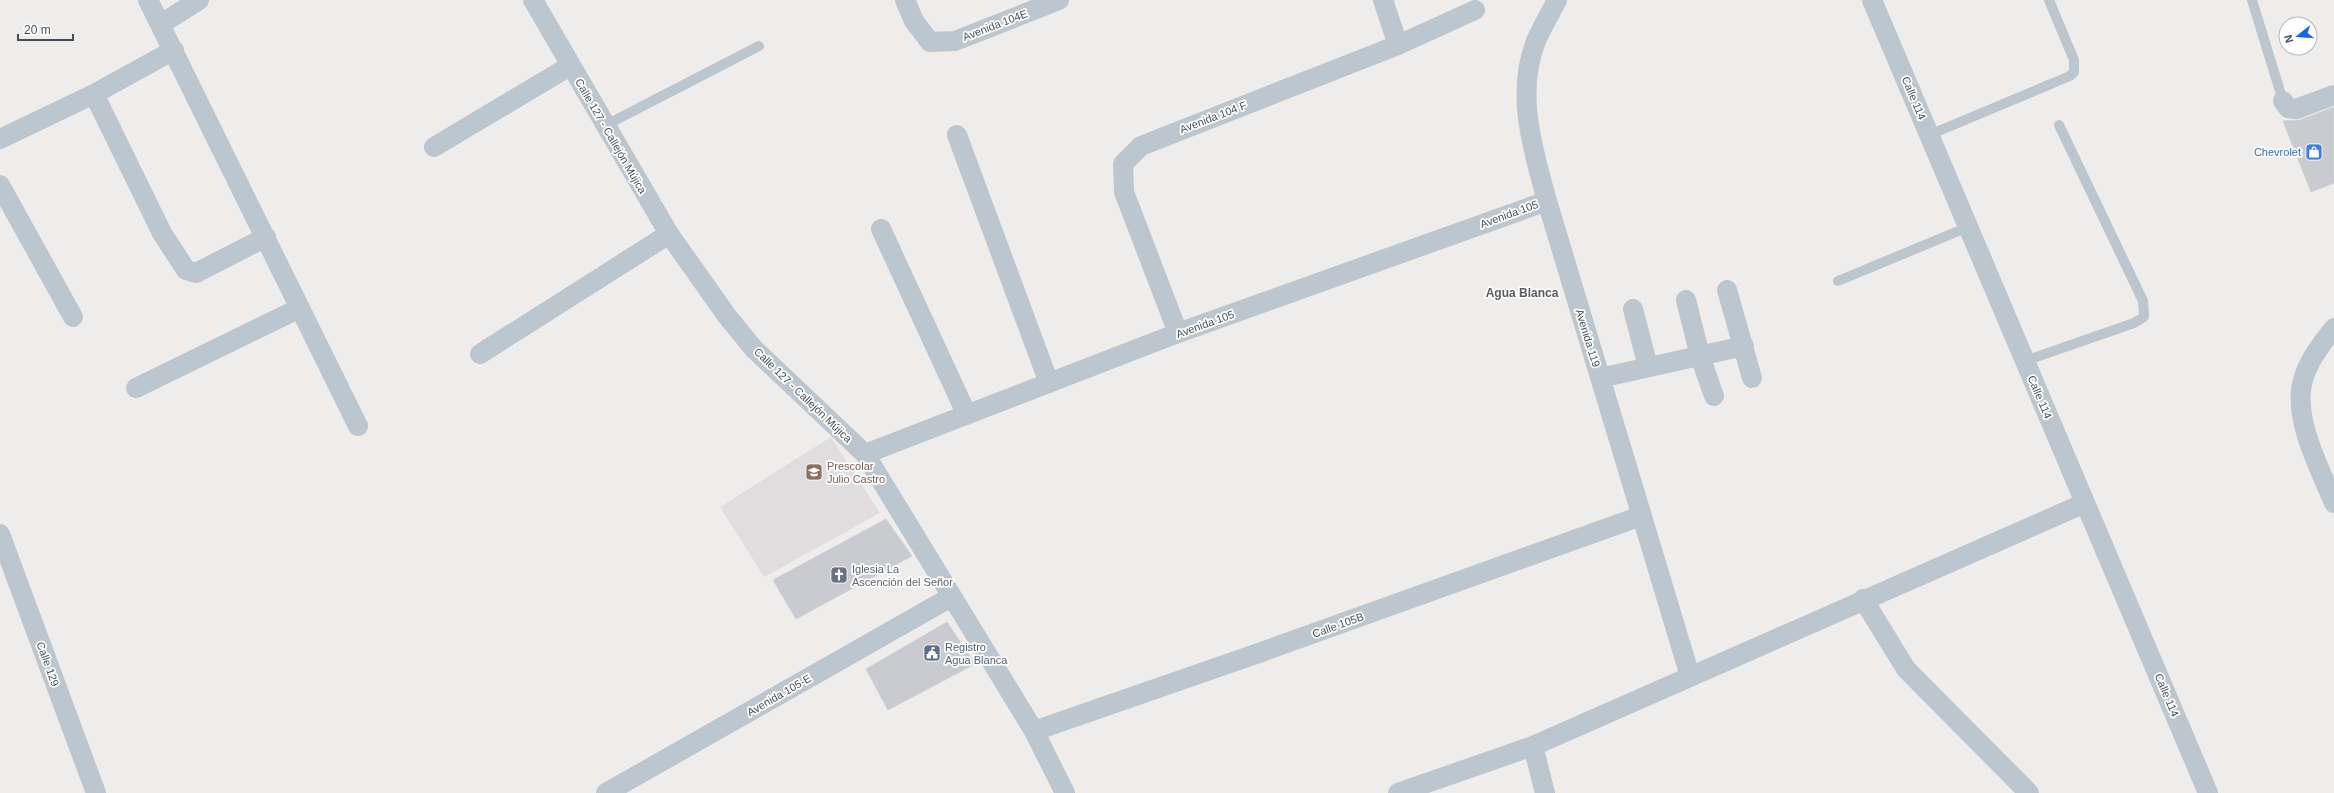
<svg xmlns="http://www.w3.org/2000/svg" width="2334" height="793" font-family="Arial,sans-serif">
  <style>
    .education { fill: #e0ddde }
    .building { fill: #c9cbd1; stroke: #d0d2d8 }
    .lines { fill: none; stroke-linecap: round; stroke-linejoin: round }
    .service { stroke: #bcc6cf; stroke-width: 10 }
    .minor { stroke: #bcc6cf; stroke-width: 20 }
    .labels { text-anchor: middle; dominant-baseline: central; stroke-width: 3.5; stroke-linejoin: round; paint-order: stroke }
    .street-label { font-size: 11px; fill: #444f5a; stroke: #fff }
    .shop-label { font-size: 11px; fill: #366cbe; stroke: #fff; text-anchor: end }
    .education-label { font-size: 11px; fill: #785e54; stroke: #fff; text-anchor: start }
    .worship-label { font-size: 11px; fill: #5b616d; stroke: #fff; text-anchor: start }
    .service-label { font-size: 11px; fill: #4e5e75; stroke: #fff; text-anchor: start }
    .neighbourhood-label { font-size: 12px; font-weight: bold; fill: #595c61; stroke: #fff }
  </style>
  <rect width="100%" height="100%" fill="#efecec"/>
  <path class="education" d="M831,437L880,513L764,577L720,507Z"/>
  <path class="building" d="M2334,107V183L2311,192L2283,121L2300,120Z
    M886,519L912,556L796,619L773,580Z
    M947,622L975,664L888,710L866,669Z"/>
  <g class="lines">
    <path class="service" d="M2252,0L2283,101
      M604,126L759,46
      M1929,135L2070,76L2074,72V60L2049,0
      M1838,281L1968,227
      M2025,361L2134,323L2144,317L2143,301L2059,125"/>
    <path class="minor" d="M148,0L358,426
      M533,0L669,234L727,316L754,349L865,454L1034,731L1065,793
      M905,0L914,21L930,42L955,41L1059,0
      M1383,0L1398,45
      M1557,0C1550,14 1542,27 1536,41C1515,94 1533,149 1547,201L1690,676
      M1872,0L2208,793
      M161,24L199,0
      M94,94L162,233L186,270L196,273L266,237
      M2283,101L2288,108L2296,109L2334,95
      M957,135L1049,383
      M0,139L94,94L174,50
      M434,147L570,66
      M0,185L73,317
      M881,229L967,415
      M1727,290L1752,378
      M1686,300L1700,356L1714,396
      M1633,309L1648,367
      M2334,328C2322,343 2308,361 2303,380C2292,417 2320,469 2334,503
      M1178,333L1124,192L1123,164L1141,146L1398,45L1475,10
      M480,354L669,234
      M1600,378L1744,346
      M136,388L300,308
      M865,454L1178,333L1547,201
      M0,534L96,793
      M1863,599L1906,669L2029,793
      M1034,731L1256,654L1641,516
      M1533,746L1545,793
      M606,793L951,597
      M1398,793L1533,746L2085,503"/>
  </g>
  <defs>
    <g id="shop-square" transform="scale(0.9)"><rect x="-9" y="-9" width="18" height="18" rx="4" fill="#3f7fe0" stroke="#fff"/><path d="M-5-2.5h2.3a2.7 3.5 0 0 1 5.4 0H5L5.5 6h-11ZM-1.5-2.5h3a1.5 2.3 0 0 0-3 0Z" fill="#fff"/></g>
    <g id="school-square" transform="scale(0.9)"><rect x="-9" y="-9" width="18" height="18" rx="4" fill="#8d6e63" stroke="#fff"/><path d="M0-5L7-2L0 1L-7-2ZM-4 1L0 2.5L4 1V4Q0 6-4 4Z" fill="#fff"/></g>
    <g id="church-square" transform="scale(0.9)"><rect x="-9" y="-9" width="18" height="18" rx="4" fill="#6b7280" stroke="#fff"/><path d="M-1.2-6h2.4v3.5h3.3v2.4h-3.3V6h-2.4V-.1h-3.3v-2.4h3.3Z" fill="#fff"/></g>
    <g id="civic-square" transform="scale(0.9)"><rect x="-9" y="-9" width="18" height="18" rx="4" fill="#5c6f8a" stroke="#fff"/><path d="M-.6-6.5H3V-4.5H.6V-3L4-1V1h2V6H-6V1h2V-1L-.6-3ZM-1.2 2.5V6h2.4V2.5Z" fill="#fff"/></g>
  </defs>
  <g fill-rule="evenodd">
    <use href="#shop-square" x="2314" y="152"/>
    <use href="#school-square" x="814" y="472"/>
    <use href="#church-square" x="839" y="575"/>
    <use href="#civic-square" x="932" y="653"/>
  </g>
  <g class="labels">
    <g class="street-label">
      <text transform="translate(995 25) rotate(-21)">Avenida 104E</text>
      <text transform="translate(1914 98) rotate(67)">Calle 114</text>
      <text transform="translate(1213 117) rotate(-21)">Avenida 104 F</text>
      <text transform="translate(611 136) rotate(60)">Calle 127 - Callejón Mújica</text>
      <text transform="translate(1509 214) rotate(-20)">Avenida 105</text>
      <text transform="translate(1205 324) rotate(-20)">Avenida 105</text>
      <text transform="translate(1588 338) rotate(73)">Avenida 119</text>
      <text transform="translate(803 395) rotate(44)">Calle 127 - Callejón Mújica</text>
      <text transform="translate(2040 397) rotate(67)">Calle 114</text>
      <text transform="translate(1338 625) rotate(-20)">Calle 105B</text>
      <text transform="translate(48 664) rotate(70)">Calle 129</text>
      <text transform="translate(779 695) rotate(-30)">Avenida 105-E</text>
      <text transform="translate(2167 695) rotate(67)">Calle 114</text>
    </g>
    <g class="shop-label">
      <text x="2301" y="152">Chevrolet</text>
    </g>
    <g class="education-label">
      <text x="827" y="466">Prescolar<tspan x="827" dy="13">Julio Castro</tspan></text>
    </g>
    <g class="worship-label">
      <text x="852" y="569">Iglesia La<tspan x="852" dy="13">Ascención del Señor</tspan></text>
    </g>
    <g class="service-label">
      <text x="945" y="647">Registro<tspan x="945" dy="13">Agua Blanca</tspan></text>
    </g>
    <g class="neighbourhood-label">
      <text x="1522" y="293">Agua Blanca</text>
    </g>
  </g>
  <g transform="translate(2298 36) rotate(253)"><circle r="19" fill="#ffffff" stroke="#b4b9bd"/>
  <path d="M0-3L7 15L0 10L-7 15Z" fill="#1568e0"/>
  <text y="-6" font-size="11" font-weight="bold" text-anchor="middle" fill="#444f5a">N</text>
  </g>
  <path d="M18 34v6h55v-6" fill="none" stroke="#444f5a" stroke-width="2"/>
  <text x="24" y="34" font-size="12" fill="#444f5a" stroke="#ffffff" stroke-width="3" paint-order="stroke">20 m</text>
</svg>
